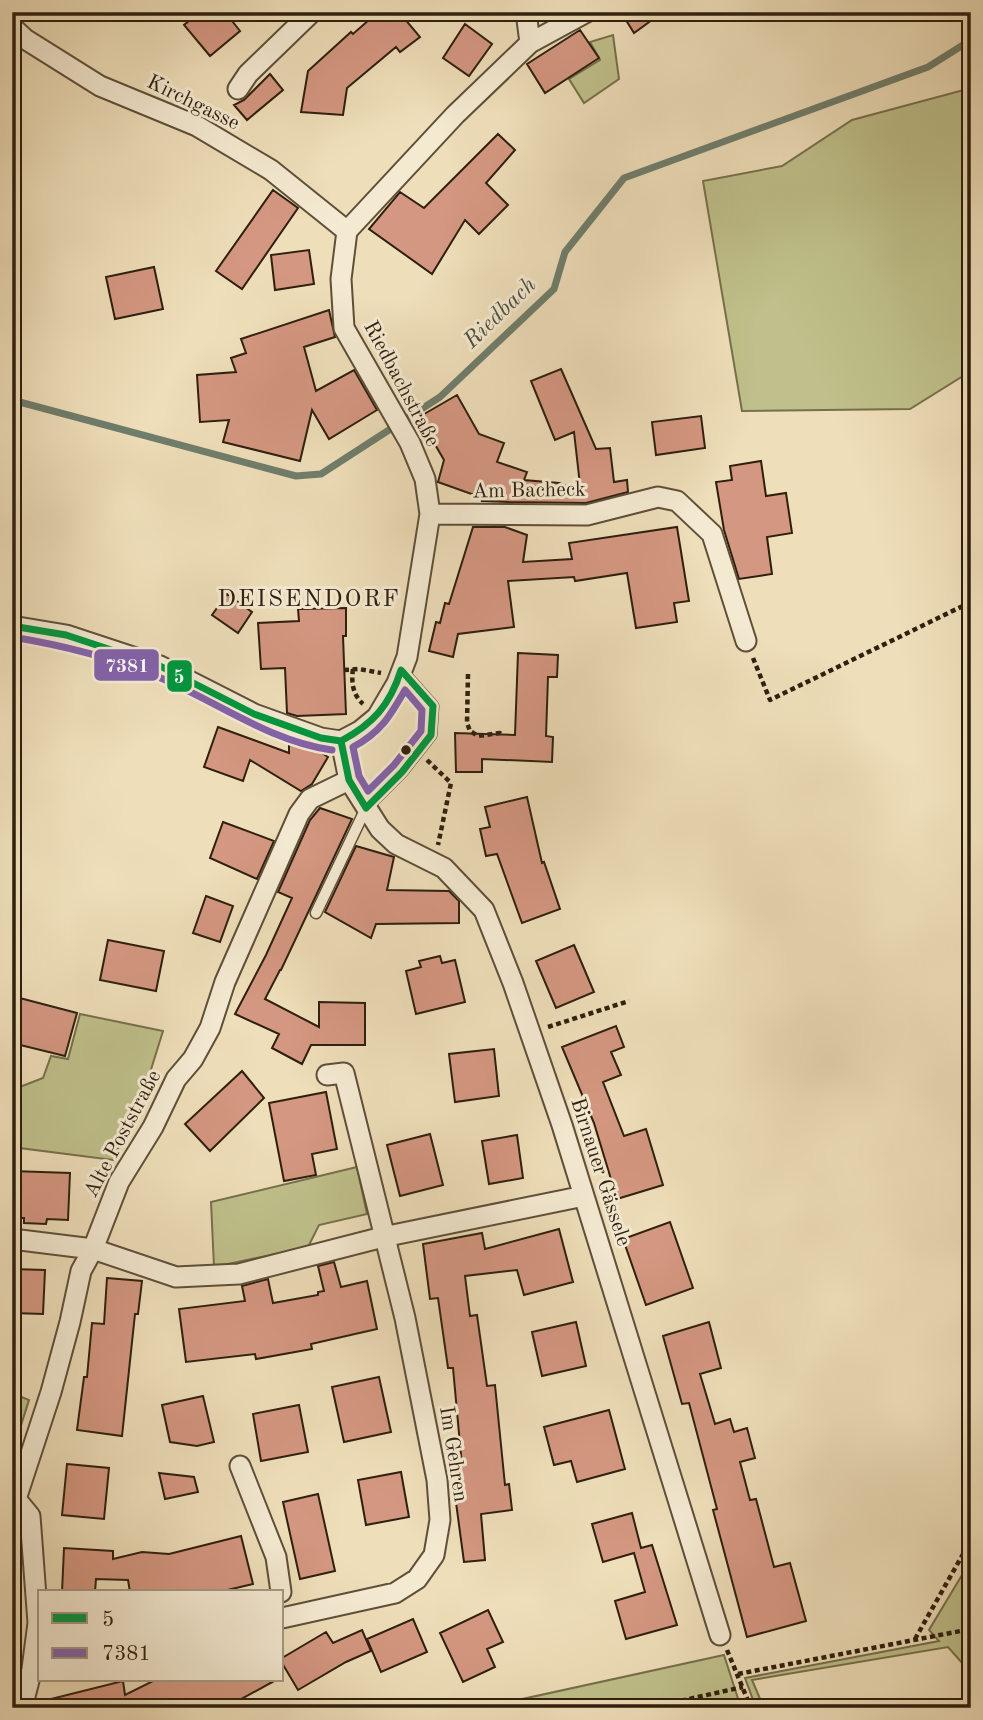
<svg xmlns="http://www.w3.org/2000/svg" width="983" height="1720" font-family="'Old Standard TT',serif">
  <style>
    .green { fill: #bfc08b; stroke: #76704c; stroke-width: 2 }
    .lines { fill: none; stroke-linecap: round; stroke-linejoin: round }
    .stream { stroke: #6f7d6c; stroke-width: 7 }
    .building { fill: #d49781; stroke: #2e1f0e; stroke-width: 2 }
    .lane-casing { stroke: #5e4f39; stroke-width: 13 }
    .street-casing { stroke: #5e4f39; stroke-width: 23 }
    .path { stroke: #2e1f0e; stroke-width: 4.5; stroke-dasharray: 5 3.5; stroke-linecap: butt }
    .lane { stroke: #f4ead2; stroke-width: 10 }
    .street { stroke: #f4ead2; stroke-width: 19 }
    .bus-1-casing { stroke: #f4ead2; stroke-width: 12 }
    .bus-2-casing { stroke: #f4ead2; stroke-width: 12 }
    .bus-1 { stroke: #00973e; stroke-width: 7 }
    .bus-2 { stroke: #8362aa; stroke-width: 7 }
    .bus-dot { fill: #2e1f0e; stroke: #f4ead2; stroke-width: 2.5 }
    .labels { text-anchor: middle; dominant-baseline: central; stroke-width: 6; stroke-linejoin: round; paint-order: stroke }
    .street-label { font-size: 21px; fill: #2e1f0e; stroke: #f4ead2 }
    .water-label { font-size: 23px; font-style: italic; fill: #4e4e3d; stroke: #f4ead2 }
    .quarter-label { font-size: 24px; letter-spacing: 2px; fill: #2e1f0e; stroke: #f4ead2 }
    .line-badge { stroke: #f4ead2; stroke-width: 2.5 }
    .badge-label { font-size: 19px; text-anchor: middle; font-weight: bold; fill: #fff }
  </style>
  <rect width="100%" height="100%" fill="#eedeb9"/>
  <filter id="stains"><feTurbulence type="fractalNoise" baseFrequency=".00286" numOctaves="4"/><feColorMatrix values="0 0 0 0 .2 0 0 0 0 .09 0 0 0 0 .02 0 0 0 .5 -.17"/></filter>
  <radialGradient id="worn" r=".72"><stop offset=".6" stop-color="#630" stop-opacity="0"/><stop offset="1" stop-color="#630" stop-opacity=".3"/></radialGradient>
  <path class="green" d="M613,35L619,79L584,103L569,79L600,60L590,42Z
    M971,88V371L910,409L742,411L703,181L782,166L852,120Z
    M80,1014L163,1031L144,1092L113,1160L12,1147V1090L43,1078L51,1056L68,1059Z
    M357,1167L367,1214L319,1225L308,1247L214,1267L211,1202Z
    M12,1393L29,1400L16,1441L12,1446Z
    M12,1548L16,1626L12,1646Z
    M971,1560V1673L948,1647L752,1680L764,1708H756L745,1678L939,1641L929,1630Z
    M724,1655L741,1708H481Z"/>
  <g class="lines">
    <path class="stream" d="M12,400L296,476L321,474L440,397L554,289L565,252L624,178L928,67L971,40"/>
  </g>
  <path class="building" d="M200,12H225L240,31L210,56L184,25Z
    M378,12H399L420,37L400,52L396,47L347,88L343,115L301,112L308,71L351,32L353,34Z
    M621,12H663L634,33Z
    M465,24L492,44L469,76L443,58Z
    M580,30L599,58L545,93L527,64Z
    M270,74L283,90L247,120L234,105L244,100Z
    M498,134L515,150L486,183L508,205L479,234L465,220L432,274L369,229L400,192L424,208Z
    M273,190L298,208L242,289L216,271Z
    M309,250L314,284L275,290L271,255Z
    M154,267L163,309L115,319L106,277Z
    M329,310L335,337L304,347L316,391L354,370L377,410L329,439L312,410L300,461L223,442L229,420L200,422L197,375L236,372L231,358L246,353L241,339Z
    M561,369L596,449L610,448L614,482L627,480L628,492L586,503L509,502L482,501L483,498L438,482L444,460L419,417L457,395L479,434L504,443L497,462L527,472L524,480L559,483L574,489L573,484L580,485L574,432L555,440L531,381Z
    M701,416L705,448L656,455L652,422Z
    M761,461L766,496L786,493L792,533L767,537L772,574L739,579L724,530L716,482L732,480L730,466Z
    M473,527H505L527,535L523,562L572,559L569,543L677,527L689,601L674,603L677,622L636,628L627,573L575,581L574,577L508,581L514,627L458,634L453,657L429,651L436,622L440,623L445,603L449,604Z
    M227,594L252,612L238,633L212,615Z
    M346,608V636H343L346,714L297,716L287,713L285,668L261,669L258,623L299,621L298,609Z
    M518,653L558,655L557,677H548L546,736L553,737L552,762L482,759V772H456L455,733L515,735Z
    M218,727L289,753V739L316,749L328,757L312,784L301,791L250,760L243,781L204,767Z
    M527,797L542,863L544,862L560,909L522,923L497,854L486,856L480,829L490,827L485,807Z
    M320,808L352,819L281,970H280L265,999L319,1027V1002L365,1003V1045H311L302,1064L272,1048L279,1034L235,1014L266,955L292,898L278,892L310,820Z
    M223,822L274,841L257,879L210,858Z
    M356,846L394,857L387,890L449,891L459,901V923L376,924L371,938L325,912Z
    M206,896L233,906L220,942L193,933Z
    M108,940L164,951L156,991L100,980Z
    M574,945L594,992L556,1008L536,961Z
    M440,956L442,963L455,960L465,1002L416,1014L406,971L421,967L419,961Z
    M12,996L77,1013L65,1056L12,1043Z
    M616,1026L624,1047L611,1052L621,1075L603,1082L624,1136L646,1129L663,1185L617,1199L594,1123L562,1047Z
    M494,1049L499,1096L455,1102L449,1054Z
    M242,1071L264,1098L210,1151L185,1124Z
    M326,1092L337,1149L312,1154L316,1175L284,1181L269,1103Z
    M430,1134L443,1185L400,1196L387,1145Z
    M517,1135L523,1178L489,1184L482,1141Z
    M12,1171L70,1173L68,1220L47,1219L46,1224L24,1223V1218H12Z
    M670,1222L693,1288L646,1305L623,1239Z
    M559,1229L573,1282L524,1295L517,1270L465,1276L470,1316L477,1315L487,1386L495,1385L505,1485L509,1484L512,1510L481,1514L485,1560L464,1562L455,1495L461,1494L458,1466H462L453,1368H448L438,1298L430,1299L423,1244L482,1233L485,1249Z
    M334,1262L341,1287L367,1281L377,1329L311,1344L312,1349L256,1359L255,1354L186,1362L179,1309L245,1301L242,1286L268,1279L273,1303L318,1295V1292L324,1291L318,1266Z
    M12,1269L45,1270L43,1314L12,1313Z
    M107,1278L142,1281L138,1314H135L122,1436L77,1430L84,1377H87L92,1323L104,1324Z
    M576,1322L586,1366L542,1376L532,1332Z
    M709,1322L721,1368L700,1374L715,1424L730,1419L734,1432L747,1428L755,1458L740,1462L750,1500L756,1499L774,1567L790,1563L806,1621L747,1637L713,1510L717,1509L689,1403L682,1404L663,1336Z
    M379,1377L391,1432L344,1442L332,1387Z
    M203,1396L214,1442L197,1446L170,1442L162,1405Z
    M299,1405L308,1452L261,1461L253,1414Z
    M609,1410L625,1469L577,1482L571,1461L554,1465L544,1427Z
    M67,1464L109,1468L104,1519L62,1515Z
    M401,1472L409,1517L366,1525L358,1480Z
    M159,1473L194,1477L198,1492L165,1499Z
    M318,1494L335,1571L300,1579L283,1502Z
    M632,1513L641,1548L652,1545L677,1625L626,1639L615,1601L645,1592L634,1553L603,1562L592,1524Z
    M241,1536L253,1584L219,1592H130L128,1580L96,1579L95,1592H62L64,1548L113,1551V1559L142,1552L169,1554Z
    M488,1610L503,1642L487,1649L495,1667L463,1682L440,1633Z
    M413,1619L427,1652L381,1672L367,1639Z
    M362,1630L371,1651L346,1662L298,1690L282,1663V1658L326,1632L333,1643Z
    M155,1680H276L225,1708H44L43,1701L123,1681L125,1695Z"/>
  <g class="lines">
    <g class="lane-casing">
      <path id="lane" d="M316,913L366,808L402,772L431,735L433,706L402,671"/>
    </g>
    <g class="street-casing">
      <path id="street" d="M526,12L530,43
        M12,27L25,39L100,86L197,126L271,170L347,231
        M238,89L248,74L312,12
        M430,514L587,515L658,497L677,501L712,534L746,641
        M12,626L66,635L160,666L254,714L321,738L341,741L360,731L377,717L397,683L407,657L430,514L425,479L410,443L344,328L341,279L347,231L455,115L530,43L587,12
        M341,741L349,780L380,829L396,844L444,868L484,910L513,983L562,1125L720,1635
        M12,1239L93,1249L176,1277L239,1274L383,1237L584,1196
        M240,1466L276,1557L281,1592
        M16,1499L51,1392L70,1322L81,1271L93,1249L119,1182L153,1127L176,1079L193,1059L210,1028L225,982L299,814L310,799L349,780
        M16,1499L30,1516L38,1623L32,1669L22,1708
        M282,1618L395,1593L417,1579L434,1555L440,1520L437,1480L405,1318L344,1073L327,1075"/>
    </g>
    <path class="path" d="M753,658L770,700L971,602
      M353,669C351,683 353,695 363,704
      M344,670L359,669L381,673
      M468,674L467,723L470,731L478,736L500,733L501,734
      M427,760L451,783L438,845
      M548,1027L629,1001
      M915,1639L971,1540
      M727,1650L751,1708
      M738,1674L971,1629
      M648,1708L743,1687"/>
    <use href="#lane" class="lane"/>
    <use href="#street" class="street"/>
    <g class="bus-1-casing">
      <path id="bus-1" d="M12,626L66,635L160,666L254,714L321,738L341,741
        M401,670L433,706L431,735L402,772L366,808L349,780L341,741C373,724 390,705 401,670Z"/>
    </g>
    <g class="bus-2-casing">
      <path id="bus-2" d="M12,637C61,645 110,657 156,676C215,700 268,741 332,750
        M405,690L422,710L421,731L394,765L368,791L359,776L353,747C381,732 390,716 405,690Z"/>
    </g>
    <use href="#bus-1" class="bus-1"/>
    <use href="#bus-2" class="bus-2"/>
  </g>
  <circle class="bus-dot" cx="406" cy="750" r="6"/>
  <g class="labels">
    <g class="street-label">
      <text transform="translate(193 103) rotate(26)">Kirchgasse</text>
      <text transform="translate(401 384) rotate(62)">Riedbachstraße</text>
      <text transform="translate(529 491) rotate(-1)">Am Bacheck</text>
      <text transform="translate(123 1134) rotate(-62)">Alte Poststraße</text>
      <text transform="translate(600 1172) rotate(72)">Birnauer Gässele</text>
      <text transform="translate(453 1454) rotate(81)">Im Gehren</text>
    </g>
    <g class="water-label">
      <text transform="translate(500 313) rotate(-44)">Riedbach</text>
    </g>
    <g class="quarter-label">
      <text x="309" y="600">DEISENDORF</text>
    </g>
  </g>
  <g class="line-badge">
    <rect x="93" y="648" width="67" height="34" rx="7" fill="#8362aa"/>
    <rect x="166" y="659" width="27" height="34" rx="7" fill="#00973e"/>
  </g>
  <g class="badge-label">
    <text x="127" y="672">7381</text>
    <text x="179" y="683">5</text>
  </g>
  <rect width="983" height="1720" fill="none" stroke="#eedeb9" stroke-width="42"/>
  <rect x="14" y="14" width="955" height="1692" fill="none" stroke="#2e1f0e" stroke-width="3.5"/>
  <rect x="21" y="21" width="941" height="1678" fill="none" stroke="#2e1f0e" stroke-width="2"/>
  <rect x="38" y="1590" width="245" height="91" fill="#f4ead2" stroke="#a59984" stroke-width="2"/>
  <rect x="52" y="1613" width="35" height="10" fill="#00973e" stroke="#a59984" stroke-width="2"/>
  <text x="102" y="1626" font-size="21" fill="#2e1f0e">5</text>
  <rect x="52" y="1648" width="35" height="10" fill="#8362aa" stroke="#a59984" stroke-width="2"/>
  <text x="102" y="1660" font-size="21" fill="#2e1f0e">7381</text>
  <rect width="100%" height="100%" filter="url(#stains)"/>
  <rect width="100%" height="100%" fill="url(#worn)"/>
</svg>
